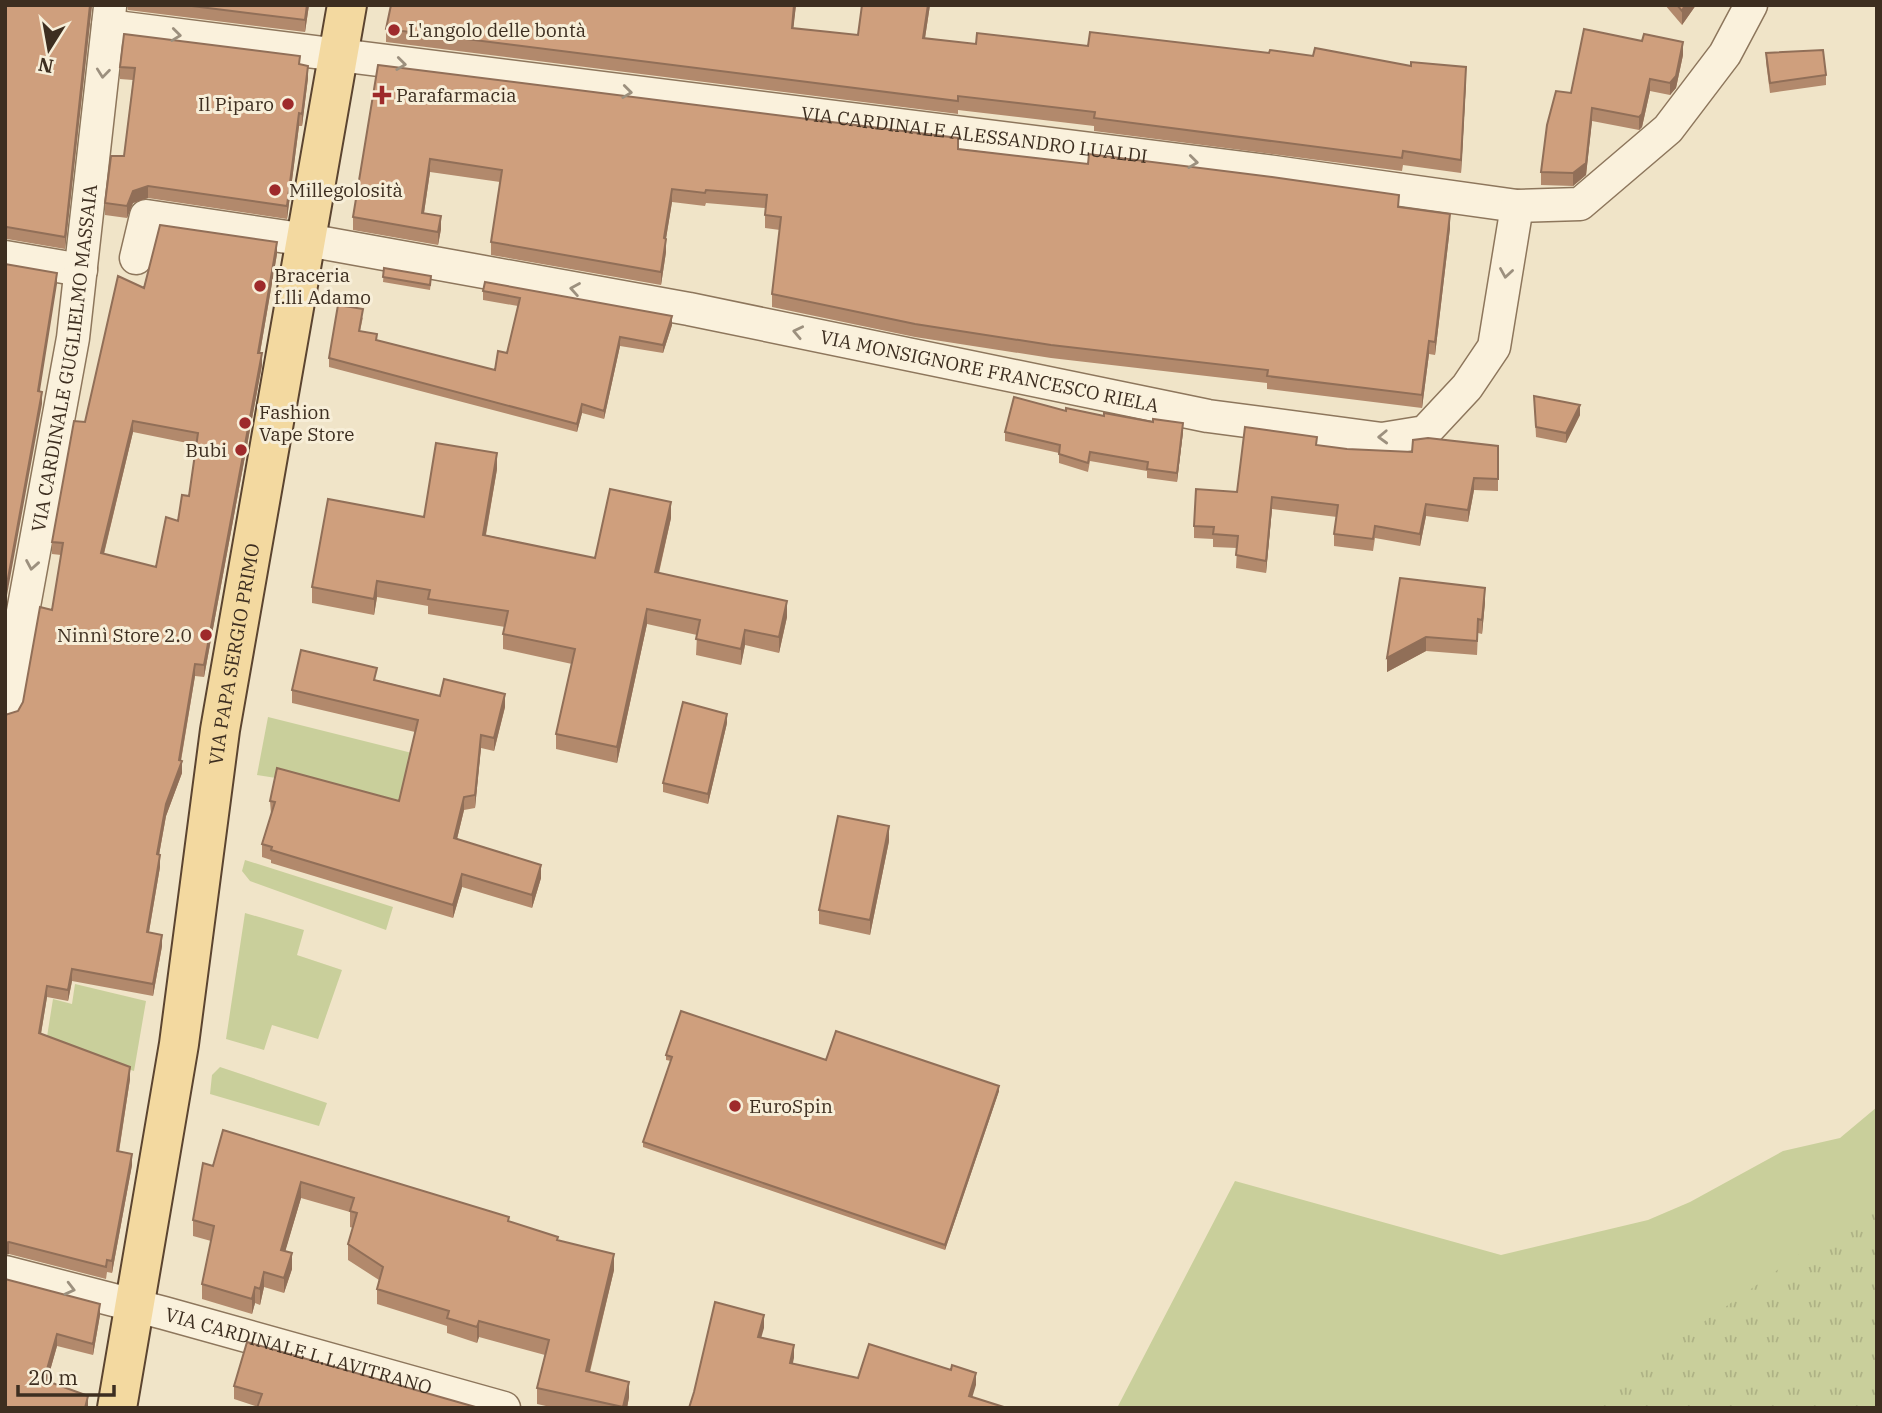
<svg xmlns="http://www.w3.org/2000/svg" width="1882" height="1413" font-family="'IBM Plex Serif',serif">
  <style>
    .green { fill: #c9cf9b }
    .park { fill: url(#park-tufts) }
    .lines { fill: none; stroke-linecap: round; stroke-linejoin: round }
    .minor-casing { stroke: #8d765c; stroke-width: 35 }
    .major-casing { stroke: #5b4430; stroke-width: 42 }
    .minor { stroke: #faf1dc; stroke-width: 32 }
    .major { stroke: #f3d9a0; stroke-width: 38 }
    .wall { fill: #b2896c; fill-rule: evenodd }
    .shaded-wall { fill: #916f58 }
    .building { fill: #cf9f7d; stroke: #916f58; stroke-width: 2; fill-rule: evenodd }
    .oneway { stroke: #9c907e }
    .poi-dot { fill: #9e2a2b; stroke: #f7eed8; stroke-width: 2.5 }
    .labels { text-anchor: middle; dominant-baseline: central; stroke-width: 6; stroke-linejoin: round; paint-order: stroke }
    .poi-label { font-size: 19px; fill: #3d2e20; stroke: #f7eed8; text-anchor: start }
    .street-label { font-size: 19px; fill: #3d2e20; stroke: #f7eed8 }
  </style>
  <defs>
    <pattern id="park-tufts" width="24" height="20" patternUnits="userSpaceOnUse" patternTransform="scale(1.75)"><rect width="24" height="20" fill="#c9cf9b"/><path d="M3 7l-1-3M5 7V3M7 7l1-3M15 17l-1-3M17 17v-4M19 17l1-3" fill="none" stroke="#aeb285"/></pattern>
  </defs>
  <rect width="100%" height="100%" fill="#f0e4c8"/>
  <path class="green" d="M268,717L424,756L397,823L276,778L257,775Z
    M245,860L393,907L386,930L250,881L242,871Z
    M245,913L304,930L297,955L342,970L318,1039L272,1025L264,1050L226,1039Z
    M75,984L146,1001L134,1071L46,1043L53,999L72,1004Z
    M220,1067L327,1103L319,1126L210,1094L212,1075Z
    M1877,1107V1357L1724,1408H1117L1235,1181L1501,1255L1648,1220L1690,1202L1783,1151L1840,1138Z"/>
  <path class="park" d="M1877,1192V1408H1586C1681,1332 1786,1272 1877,1192Z"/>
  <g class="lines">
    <g class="minor-casing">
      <g id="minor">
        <path id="s1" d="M108,26L1274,172L1517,206L1580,204L1668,129L1725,54L1751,5"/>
        <path d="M5,257L81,270"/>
        <path id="s2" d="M136,258L146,216L307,240L689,309L1208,416L1382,439L1425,432L1467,387L1494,347L1517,206"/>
        <path id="s3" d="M5,710L73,338L110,7"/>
        <path id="s4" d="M5,1272L164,1313L504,1408"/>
      </g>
    </g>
    <g class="major-casing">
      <g id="major">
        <path id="s5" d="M117,1408L179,1044L220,730L347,5"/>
      </g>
    </g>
    <use href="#minor" class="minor"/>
    <use href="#major" class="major"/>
  </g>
  <path class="wall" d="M5,5H92L65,249L7,239L5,240Z
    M127,5H309L305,32L128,10Z
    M391,5H796L793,28L858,35L862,5H930L925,38L976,44L1088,46L1466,81L1461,173L1403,165L1402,171L1094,131V126L958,110V114L386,42V29Z
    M1665,5H1696L1682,25Z
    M1766,53L1826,75V85L1770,93L1766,62Z
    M1683,55L1676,88L1670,95L1650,91L1642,127L1639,130L1592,121L1586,175L1573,186L1541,185V172L1571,93Z
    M300,65L308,78L302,126H299L287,219L148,198L133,203L127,218L105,215V203L124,156L133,80L120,79V67Z
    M378,65L958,149L1399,207L1450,228L1435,355L1429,354L1422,408L1267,389V383L1051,358L915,337L772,307V294L780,230L765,228V208L706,203L705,206L672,202L666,238V252L661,285L491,255V242L500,182L430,172L424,213L441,229L438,245L353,230V217Z
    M277,254L260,353L262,365L204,677L195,676L181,761L182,773L166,816L159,855L160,867L149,932L162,946L153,996L72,981L68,1001L47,997L41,1034L130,1079L119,1152L132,1165L112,1273L107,1272L106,1279L9,1254L5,1255L18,711L23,702L52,610L61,555L52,554V542L85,422L144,288ZM133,432L197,445L189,496L156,567L104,554Z
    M384,268L431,281L430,290L383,282Z
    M483,291L672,325L663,353L620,346L604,419L582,413L577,432L329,367V358L363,317L360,331L377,340L495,370L507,353L518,306L483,300Z
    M1534,396L1580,415L1566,443L1536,437Z
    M1066,411L1183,432L1177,482L1147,478V471L1090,461L1088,472L1059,463V453L1005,441V432Z
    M1317,445L1347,449L1412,452L1498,446V491L1474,490L1468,522L1426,516L1420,546L1375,538L1373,551L1334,546V534L1337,517L1272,509L1266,573L1236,568L1237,548L1213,547V539L1194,538V526L1237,492Z
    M497,469L486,535L595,558L671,518L659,573L787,617L779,653L745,645L741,665L696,655L697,635L647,624L617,763L556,749V734L572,664L503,649V634L505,627L428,614V606L377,597L374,615L312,603V587Z
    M1485,602L1482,634L1478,633L1477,655L1426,651L1387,672V658Z
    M377,680L440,696L505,707L494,751L481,748L475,808L464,810L457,839L541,878L532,908L462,887L453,918L271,863V860L262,857V844L271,814L270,801H399L415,732L292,703V690Z
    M727,723L708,804L663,792V783Z
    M889,841L870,935L819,924V910Z
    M666,1055L826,1060L999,1091L945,1250L643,1147V1142L671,1061L666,1060Z
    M213,1166L509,1221L558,1240L614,1270L590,1372L629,1397L627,1408H555L537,1404V1388L545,1355L479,1337L477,1343L447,1333V1326L377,1304V1289L379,1280L348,1260V1244L353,1228L350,1227V1212L301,1198L285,1251L292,1269L284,1293L264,1287L260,1305L255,1303L252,1314L202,1299V1284L211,1241L193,1236V1220Z
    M5,1279L100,1315L93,1355L57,1346L47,1381L88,1396V1408H5Z
    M234,1386L479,1408L258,1407L234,1399Z"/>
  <path class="shaded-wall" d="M90,5H92L65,249V237Z
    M307,5H309L305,32V20Z
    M794,5H796L792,41V28Z
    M928,5H930L923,51V38Z
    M1685,5H1696L1682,25V11Z
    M1683,42V55L1676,88L1670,95V83Z
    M308,66V78L302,126V114Z
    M1466,67V81L1461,173V160Z
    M1650,79V91L1642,127L1639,130V117Z
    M1592,108V121L1586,175L1573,186V173Z
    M299,113V126L287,219V206Z
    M430,159V172L422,226V213Z
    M148,186V198L133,203L127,218V206L133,191Z
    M672,189V202L664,251V238Z
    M1450,214V228L1435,355V342Z
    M441,216V229L438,245V232Z
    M7,227V239L5,240V228Z
    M666,239V252L661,285V272Z
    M277,242V254L258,364V353Z
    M57,273V284L38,403V391Z
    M672,316V325L663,353V345Z
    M620,337V346L604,419V411Z
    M1429,341V354L1422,408V395Z
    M262,353V365L204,677V665Z
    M42,392V404L5,606V595Z
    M582,404V413L577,432V424Z
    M1580,405V415L1566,443V433Z
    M133,421V432L101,565V553Z
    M1183,423V432L1177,482V473Z
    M497,453V469L483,550V535Z
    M1474,478V490L1468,522V510Z
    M1272,497V509L1266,573V561Z
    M671,502V518L655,588V572Z
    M1426,504V516L1420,546V534Z
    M377,581V597L374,615V599Z
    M1485,588V602L1482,634V620Z
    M787,601V617L779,653V637Z
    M647,609V624L617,763V747Z
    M745,630V645L741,665V649Z
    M1426,637V651L1387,672V658Z
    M195,664V676L180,765L182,761V773L166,816L157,866V854L166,804L179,760Z
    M505,694V707L494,751V738Z
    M727,714V723L708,804V794Z
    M481,735V748L475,808V795Z
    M464,797V810L454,851V838Z
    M889,826V841L870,935V920Z
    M160,855V867L147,943V932Z
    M541,865V878L532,908V895Z
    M462,874V887L453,918V905Z
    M162,935V946L153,996V984Z
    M72,969V981L68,1001V990Z
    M47,986V997L39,1045V1033Z
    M130,1067V1079L117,1163V1151Z
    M999,1086V1091L945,1250V1245Z
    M132,1154V1165L112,1273V1261Z
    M301,1182V1198L281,1266V1250Z
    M9,1242V1254L5,1255V1243Z
    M292,1253V1269L284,1293V1278Z
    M614,1254V1270L586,1386V1371Z
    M264,1272V1287L260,1305V1289Z
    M255,1287V1303L252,1314V1299Z
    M100,1304V1315L93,1355V1344Z
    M764,1315V1328L758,1349V1337Z
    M479,1321V1337L477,1343V1327Z
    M57,1334V1346L44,1392V1380Z
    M794,1345V1358L790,1376V1363Z
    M976,1373V1385L969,1408V1396Z
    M629,1382V1397L627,1408H623Z
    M88,1396V1408H85Z"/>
  <path class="building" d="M5,5H90L65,237L7,227L5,228Z
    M184,5H307L305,20Z
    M391,5H794L792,28L858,35L862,5H928L923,38L976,44L977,33L1088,46L1090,32L1269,53L1270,50L1313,56L1315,48L1411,66V62L1466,67L1461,160L1403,151L1402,158L1094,118L1095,112L958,96V101L386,29Z
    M1677,5H1685L1682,11Z
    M1584,29L1642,41L1644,34L1683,42L1676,76L1670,83L1650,79L1642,114L1639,117L1592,108L1586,163L1573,173L1541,172L1547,125L1556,91L1571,93Z
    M124,34L300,56L299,64L308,66L302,114L299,113L287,206L148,186L133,191L127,206L105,203L111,156H124L135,68L120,67Z
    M1823,50L1826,75L1770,83L1766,53Z
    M378,65L958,138V149L1088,164L1089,154L1272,177L1399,195L1398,207L1450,214L1435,342L1429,341L1422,395L1267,376L1268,370L1051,345L915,324L772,294L781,217L765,215L767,195L706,190L705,193L672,189L664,238L666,239L661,272L491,242L502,170L430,159L422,213L441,216L438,232L353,217Z
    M160,225L277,242L258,353H262L204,665L195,664L179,760L182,761L166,804L157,854L160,855L147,932L162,935L153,984L72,969L68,990L47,986L39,1033L130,1067L117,1151L132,1154L112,1261L107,1260L106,1267L9,1242L5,1243V715L18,711L23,702L40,607L52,610L63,543L52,542L74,421L85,422L118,276L144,288ZM133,421L198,433L189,496L182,495L178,521L166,517L156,567L101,553Z
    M5,264L57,273L38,391L42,392L5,595Z
    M384,268L431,276L430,285L383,277Z
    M485,282L672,316L663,345L620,337L604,411L582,404L577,424L329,358L338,305L363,309L359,331L377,334L376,340L495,370L498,351L507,353L520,298L483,291Z
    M1534,396L1580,405L1566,433L1536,427Z
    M1014,397L1066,411V408L1104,416V413L1153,422V419L1183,423L1177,473L1147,469L1148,462L1090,452L1088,463L1059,454L1060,445L1005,432Z
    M1245,427L1317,437L1316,445L1347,449L1412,452L1413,440L1428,438L1498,446V479L1474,478L1468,510L1426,504L1420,534L1375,526L1373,539L1334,534L1338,505L1272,497L1266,561L1236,555L1238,536L1213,534L1214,527L1194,526L1196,489L1237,492Z
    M436,443L497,453L483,535L595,558L610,489L671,502L655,572L787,601L779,637L745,630L741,649L696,639L700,620L647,609L617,747L556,734L575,649L503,634L508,611L428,599L430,590L377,581L374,599L312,587L328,499L424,517Z
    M1400,578L1485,588L1482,620L1478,619L1477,641L1426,637L1387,658Z
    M301,650L377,668L374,680L440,696L444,679L505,694L494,738L481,735L475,795L464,797L454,838L541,865L532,895L462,874L453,905L271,850L272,847L262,844L275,802L270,801L277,768L399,801L418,720L292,690Z
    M683,702L727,714L708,794L663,783Z
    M838,816L889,826L870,920L819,910Z
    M681,1011L826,1060L836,1031L999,1086L945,1245L643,1142L672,1057L666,1055Z
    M223,1130L509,1217L508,1221L558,1237L557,1240L614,1254L586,1371L629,1382L623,1407L537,1388L549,1340L479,1321L477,1327L447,1318L449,1311L377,1289L383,1267L348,1244L357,1213L350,1211L354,1198L301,1182L281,1250L292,1253L284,1278L264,1272L260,1289L255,1287L252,1299L202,1284L214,1226L193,1220L203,1163L213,1166Z
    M5,1279L100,1304L93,1344L57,1334L44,1380L88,1396L85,1408H5Z
    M715,1302L764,1315L758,1337L794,1345L790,1363L858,1378L869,1344L951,1370L952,1365L976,1373L969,1396L1007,1408H689L694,1392Z
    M247,1342L479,1408H257L262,1394L234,1386Z"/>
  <defs><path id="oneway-chevron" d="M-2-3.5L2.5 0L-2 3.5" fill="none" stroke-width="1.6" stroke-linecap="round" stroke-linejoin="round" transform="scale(1.75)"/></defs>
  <g class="oneway">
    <use href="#oneway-chevron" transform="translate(176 35) rotate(7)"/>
    <use href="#oneway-chevron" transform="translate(401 64) rotate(7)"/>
    <use href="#oneway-chevron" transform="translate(103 73) rotate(96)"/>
    <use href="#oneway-chevron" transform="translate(627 92) rotate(7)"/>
    <use href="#oneway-chevron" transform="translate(1193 162) rotate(7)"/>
    <use href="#oneway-chevron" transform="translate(1506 273) rotate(99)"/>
    <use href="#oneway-chevron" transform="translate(575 289) rotate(-170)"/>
    <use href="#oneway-chevron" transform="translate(798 332) rotate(-168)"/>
    <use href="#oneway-chevron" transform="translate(1383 437) rotate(178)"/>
    <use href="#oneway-chevron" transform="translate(32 565) rotate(100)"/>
    <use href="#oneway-chevron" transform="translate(70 1289) rotate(14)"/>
  </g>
  <g class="poi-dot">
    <circle cx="394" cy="30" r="7"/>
    <path d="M378.5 84.5h7v7h7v7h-7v7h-7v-7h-7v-7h7z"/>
    <circle cx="288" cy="104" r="7"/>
    <circle cx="275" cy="190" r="7"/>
    <circle cx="260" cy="286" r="7"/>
    <circle cx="245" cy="423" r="7"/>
    <circle cx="241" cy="450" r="7"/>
    <circle cx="206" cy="635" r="7"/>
    <circle cx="735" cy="1106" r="7"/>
  </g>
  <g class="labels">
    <g class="poi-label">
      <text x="408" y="30">L'angolo delle bontà</text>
      <text x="396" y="95">Parafarmacia</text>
      <text x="274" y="104" text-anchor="end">Il Piparo</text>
      <text x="289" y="190">Millegolosità</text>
      <text x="274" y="275">Braceria<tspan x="274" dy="22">f.lli Adamo</tspan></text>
      <text x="259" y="412">Fashion<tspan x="259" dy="22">Vape Store</tspan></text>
      <text x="227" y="450" text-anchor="end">Bubi</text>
      <text x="192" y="635" text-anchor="end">Ninnì Store 2.0</text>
      <text x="749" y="1106">EuroSpin</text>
    </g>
    <g class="street-label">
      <text stroke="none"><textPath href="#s1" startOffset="873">VIA CARDINALE ALESSANDRO LUALDI</textPath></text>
      <text stroke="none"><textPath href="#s3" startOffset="357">VIA CARDINALE GUGLIELMO MASSAIA</textPath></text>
      <text stroke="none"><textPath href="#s2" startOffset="901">VIA MONSIGNORE FRANCESCO RIELA</textPath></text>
      <text stroke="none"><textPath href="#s5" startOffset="763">VIA PAPA SERGIO PRIMO</textPath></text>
      <text stroke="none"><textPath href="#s4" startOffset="304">VIA CARDINALE L.LAVITRANO</textPath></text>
    </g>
  </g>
  <rect width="1882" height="1413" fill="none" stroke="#3d2e20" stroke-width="14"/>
  <g transform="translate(49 49) rotate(191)" stroke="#f7eed8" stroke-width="5" paint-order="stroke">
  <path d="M0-5L12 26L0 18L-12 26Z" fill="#3d2e20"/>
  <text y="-10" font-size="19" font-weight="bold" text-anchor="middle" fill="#3d2e20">N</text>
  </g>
  <path d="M18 1385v10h96v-10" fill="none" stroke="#3d2e20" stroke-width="3.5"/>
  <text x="28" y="1385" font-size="21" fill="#3d2e20" stroke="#f7eed8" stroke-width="5" paint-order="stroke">20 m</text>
</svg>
